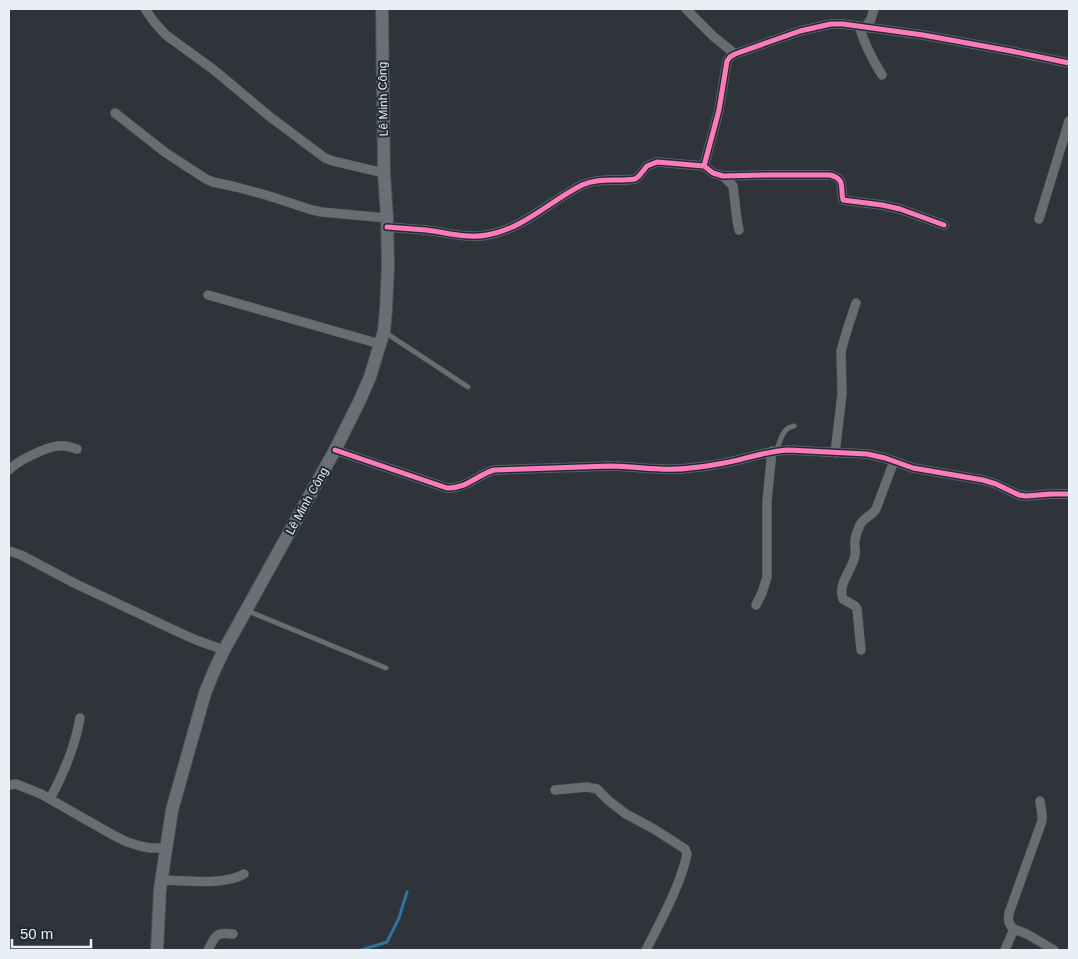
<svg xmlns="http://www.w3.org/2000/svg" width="1078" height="959" font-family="Arial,sans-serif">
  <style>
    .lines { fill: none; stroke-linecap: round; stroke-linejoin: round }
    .stream { stroke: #30729d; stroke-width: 3 }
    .lane-casing { stroke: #4a4f53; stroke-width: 5.5 }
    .street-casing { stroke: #4a4f53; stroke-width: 10 }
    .secondary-casing { stroke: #4a4f53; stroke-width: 14 }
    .lane { stroke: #686d71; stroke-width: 4.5 }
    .street { stroke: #686d71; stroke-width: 9 }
    .secondary { stroke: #687075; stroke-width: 12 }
    .cycleway-casing { stroke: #202b33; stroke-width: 8 }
    .cycleway { stroke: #fd7abc; stroke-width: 5 }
    .labels { text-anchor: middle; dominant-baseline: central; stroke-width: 4; stroke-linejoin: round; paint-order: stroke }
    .street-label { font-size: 12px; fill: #e8eff5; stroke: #202b33 }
  </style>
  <rect width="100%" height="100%" fill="#2e343a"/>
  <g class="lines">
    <path class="stream" d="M361,950L387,942L399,918L407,892"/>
    <g class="lane-casing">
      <path id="lane" d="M386,333L468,387
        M776,451C781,440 782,428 794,426
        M248,611L386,668"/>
    </g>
    <g class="street-casing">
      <path id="street" d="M145,9L155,23L166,35L214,70L269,116L325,158L333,161L384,173
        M686,9L713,36L735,54
        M859,26C864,43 872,59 882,75
        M866,26L871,19L874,9
        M115,113L166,153L206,179L213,182L236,187L266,195L312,210L322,212L387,218
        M704,166L719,110L727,61L730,57L735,54L800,31L831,24H843L923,35L1011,51L1069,63
        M723,176L733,186L737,220L739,230
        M1039,219L1069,121
        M387,227C400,228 413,229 426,230C445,232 467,239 487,235C523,229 550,201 582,185C599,177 617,182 635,179L639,176L647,166L657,162L704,166L713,173L723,176L764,175H830C846,179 840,188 843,200L882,205L900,209L944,225
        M208,295L380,344
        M335,450L447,488C466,489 477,475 494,470L610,466C637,466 663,472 690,468C701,467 713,465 724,463C746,459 766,451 788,450L867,454L885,458L913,468L983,480L996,484L1019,495L1026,496L1051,494H1069
        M835,453L842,394L841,351L847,330L856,303
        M9,470C17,461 46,447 58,446C65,445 71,447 77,449
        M9,551L21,555L74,583L176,631L196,640L224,650
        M756,605L762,593L767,577V501L772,451
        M861,650L857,609L855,606L843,599C837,583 853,570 855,555C856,550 854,545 855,540C856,535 858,529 860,525C864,517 872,516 876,509L894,461
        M9,785L16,784L41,794L113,835L127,842L140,846L150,848H166
        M555,790L587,787L597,789L609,801L626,814L654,829L685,849L687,854C680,887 661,920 646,950
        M50,799C64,773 75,747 80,718
        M161,880C186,880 223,886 244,874
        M1014,929L1027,934L1054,950
        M208,950C216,935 215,932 233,934
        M1005,950L1014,929C1008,924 1008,921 1009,913L1042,821V815L1040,801"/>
    </g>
    <g class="secondary-casing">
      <path id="secondary" d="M157,950L160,889L172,810L205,693L214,671L224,650L335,450L359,402L370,377L380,344L384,331L386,309L388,266L387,218L384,173L382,9"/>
    </g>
    <use href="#lane" class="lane"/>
    <use href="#street" class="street"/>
    <use href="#secondary" class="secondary"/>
    <g class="cycleway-casing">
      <path id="cycleway" d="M704,166L719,110L727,61L730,57L735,54L800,31L831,24H843L923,35L1011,51L1069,63
        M387,227C400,228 413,229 426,230C445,232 467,239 487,235C523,229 550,201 582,185C599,177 617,182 635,179L639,176L647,166L657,162L704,166L713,173L723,176L764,175H830C846,179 840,188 843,200L882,205L900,209L944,225
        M335,450L447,488C466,489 477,475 494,470L610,466C637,466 663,472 690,468C701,467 713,465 724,463C746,459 766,451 788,450L867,454L885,458L913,468L983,480L996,484L1019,495L1026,496L1051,494H1069"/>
    </g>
    <use href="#cycleway" class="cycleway"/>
  </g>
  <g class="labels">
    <g class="street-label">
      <text transform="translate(383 99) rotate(-91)">Lê Minh Công</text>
      <text transform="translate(307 501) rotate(-61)">Lê Minh Công</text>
    </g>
  </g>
  <rect width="1078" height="959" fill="none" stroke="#e8eff5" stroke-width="20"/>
  <path d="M12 939v8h79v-8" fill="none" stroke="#e8eff5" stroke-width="2.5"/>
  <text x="20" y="939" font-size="15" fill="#e8eff5" stroke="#202b33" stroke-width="4" paint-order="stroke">50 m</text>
</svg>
